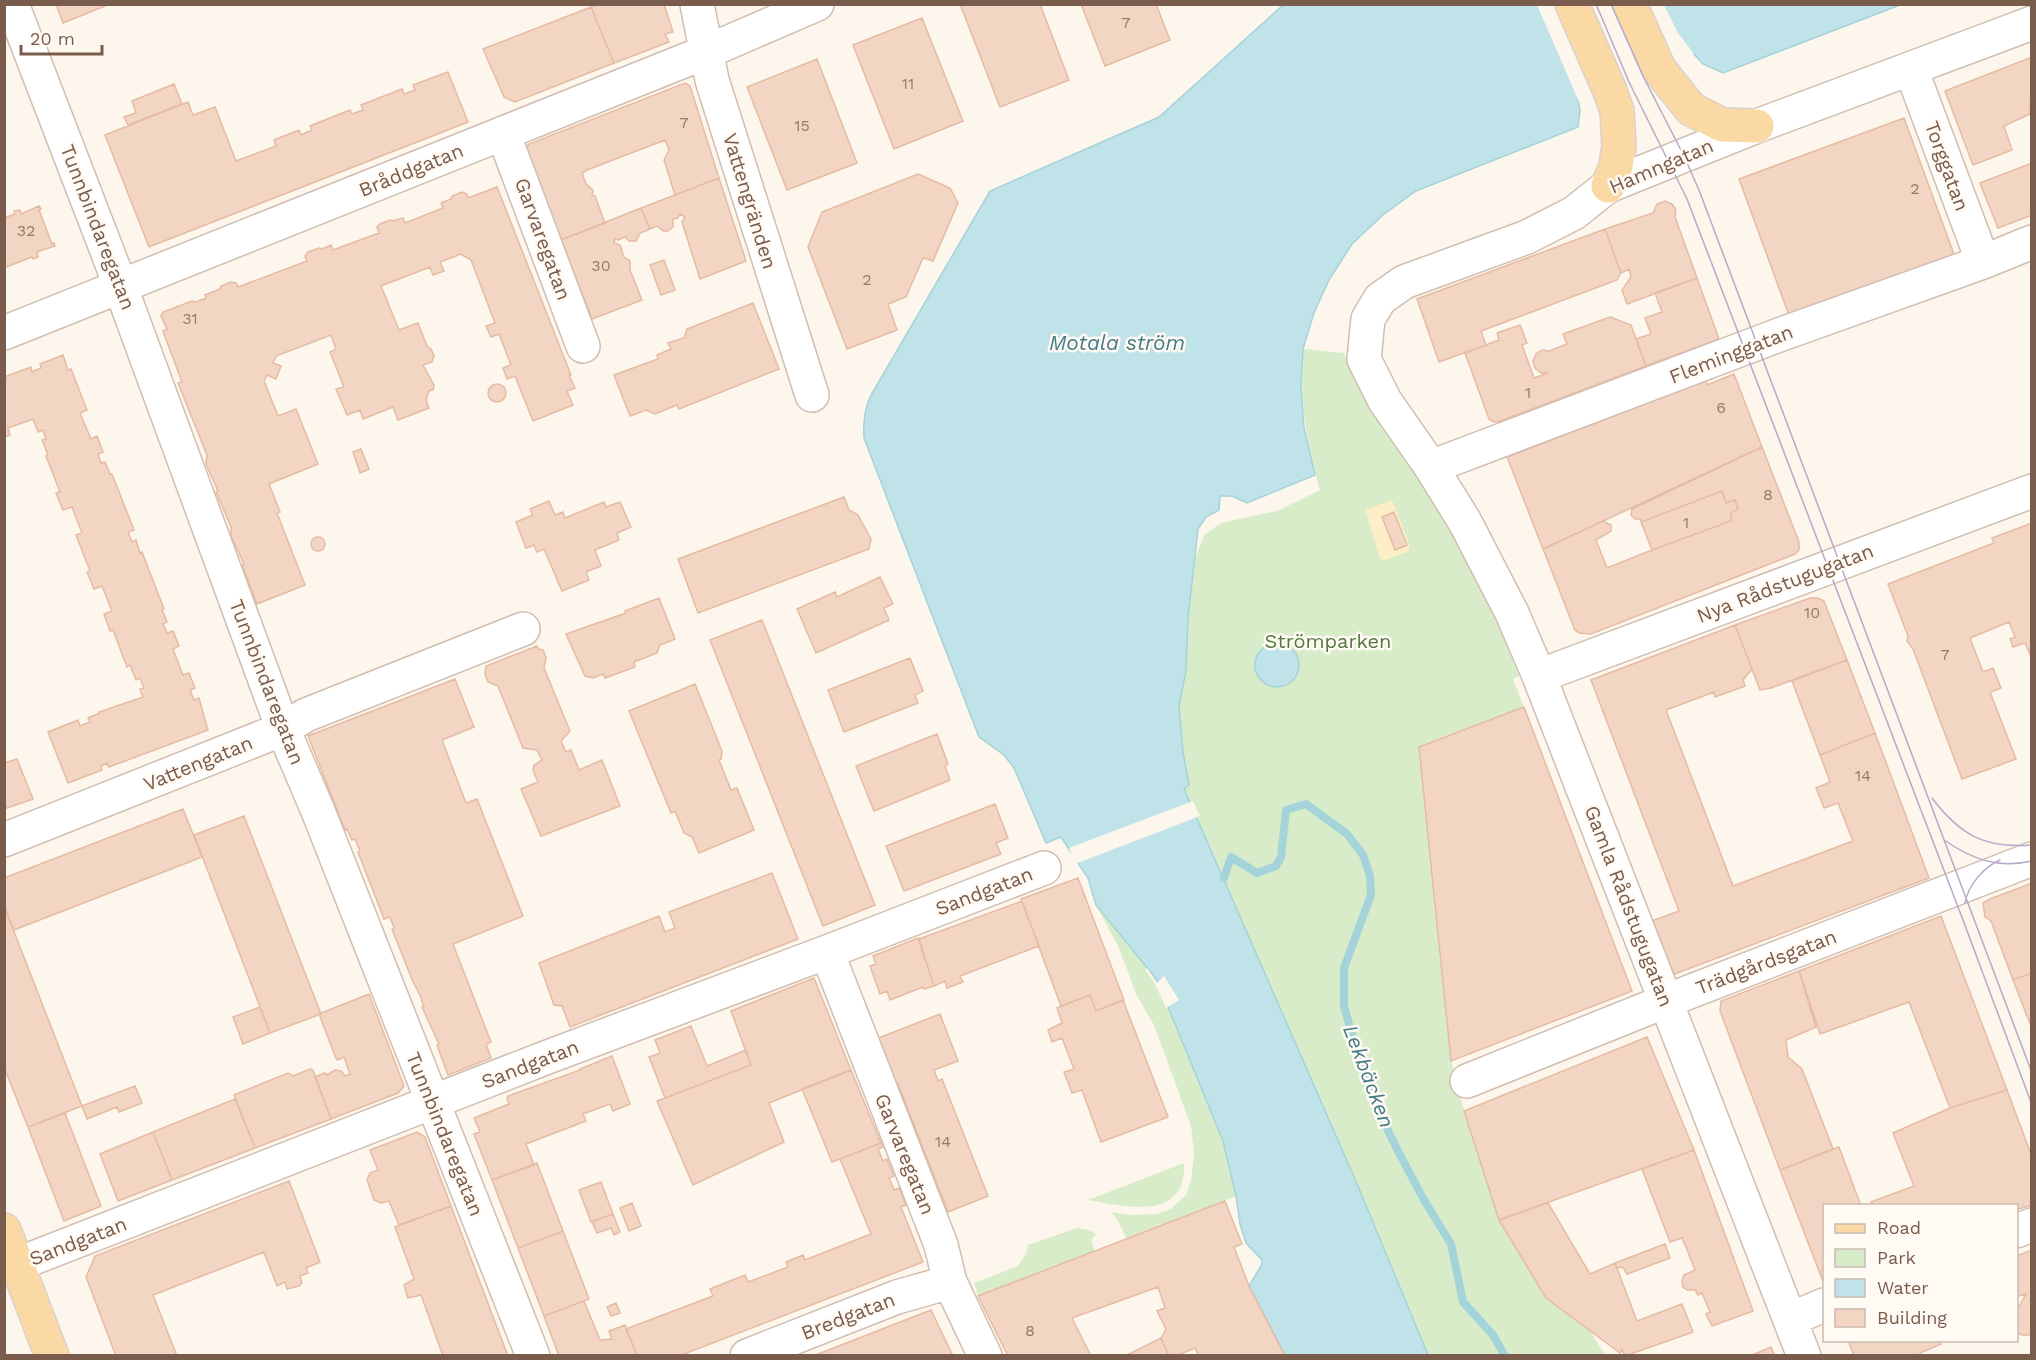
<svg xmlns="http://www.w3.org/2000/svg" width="2036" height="1360" font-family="'Work Sans',sans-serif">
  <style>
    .green { fill: #d8ecc9 }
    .sand { fill: #fcefc7 }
    .water { fill: #bfe3e8; stroke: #a5d3da; stroke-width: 1.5 }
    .pier { fill: #fdf6ec }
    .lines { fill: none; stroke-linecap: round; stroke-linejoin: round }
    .stream { stroke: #a5d3da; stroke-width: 8 }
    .building { fill: #f3d5c3; stroke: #e6bba3; stroke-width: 1.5 }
    .minor-casing { stroke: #d1beb0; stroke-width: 36 }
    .major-casing { stroke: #dad1cd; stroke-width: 36 }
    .minor { stroke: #fff; stroke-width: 33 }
    .major { stroke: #fbd9a5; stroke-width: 33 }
    .tram { stroke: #b9a8c9; stroke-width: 1.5 }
    .labels { text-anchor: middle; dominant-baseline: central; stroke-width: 5; stroke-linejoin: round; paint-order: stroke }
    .number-label { font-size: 16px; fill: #987a6a }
    .street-label { font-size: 20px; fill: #7a5c4d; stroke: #fffaf3 }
    .park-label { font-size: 20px; fill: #537a41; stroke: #fffaf3 }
    .water-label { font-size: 21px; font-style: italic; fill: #437c86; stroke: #fffaf3 }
  </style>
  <rect width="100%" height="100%" fill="#fdf6ec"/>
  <path class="green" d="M1303,349L1344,353C1364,413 1408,458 1439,512C1470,565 1497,618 1519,676L1513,679L1524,707L1451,1060L1464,1111L1499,1220L1546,1298L1590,1331L1605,1355H1428L1355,1179L1184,788L1189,785L1183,752L1179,706L1186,671L1188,618L1194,562L1204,535L1221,523L1277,511L1320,490C1305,442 1300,399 1303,349Z
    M1096,905L1157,980L1223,1141L1236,1196L1127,1239L1118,1221L1111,1212L1132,1215L1157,1214L1171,1209L1186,1195L1191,1181L1194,1154L1191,1126L1154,1025L1137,996L1118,946Z
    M1184,1163C1187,1222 1125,1207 1088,1200Z
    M1077,1228L1089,1230L1096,1234L1091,1240L1095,1251L978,1296L974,1283L1018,1266L1026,1253L1028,1245Z"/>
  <path class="sand" d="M1392,500L1410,546L1408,552L1381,561L1365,510Z"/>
  <path class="water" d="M1283,5H1900L1723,73L1703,64L1688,48L1578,97L1580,111L1578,127L1416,191L1383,215L1352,244L1329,280L1314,313L1303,349L1301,386L1304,428L1315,475L1247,503L1232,496H1220L1219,510L1206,517L1198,529L1188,618L1186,671L1179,706L1183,752L1189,785L1184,789L1355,1179L1428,1355H1285L1249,1286L1262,1264V1260L1246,1243L1240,1224L1236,1196L1223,1141L1157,980L1096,905L1088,878L1061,837L1046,843L1014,768L1004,755L979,737L864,438C863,422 864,409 871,395L990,191L1159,117Z
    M1255 665a22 22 0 1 1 44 0a22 22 0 1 1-44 0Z"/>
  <path class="pier" d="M1537,5H1664L1678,33L1694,54L1691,55L1688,52L1581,99L1582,103L1580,104Z
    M1193,801L1200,816L1075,864L1069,848Z
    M1147,968L1157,983L1164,976L1179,1000L1166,1008L1154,982L1145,970Z"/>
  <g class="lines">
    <path class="stream" d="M1224,878L1231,857L1257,873L1276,866L1281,857L1286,810L1306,804L1347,834L1363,855L1370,876L1371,895L1344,968V1006L1358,1057L1376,1106L1398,1151L1424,1200L1451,1244L1463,1302L1493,1335L1505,1356"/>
  </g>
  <path class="building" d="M56,4H110L63,23Z
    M597,4H664L673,32L665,34L669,42L614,63L591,7Z
    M960,4H1040L1069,80L1000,107Z
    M1081,4H1156L1170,40L1105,66Z
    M591,7L614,63L515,102L504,97L483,49Z
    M922,18L963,121L894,149L853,45Z
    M2032,57L2030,114L2004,126L2012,150L1973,165L1945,91Z
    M817,59L857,163L787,190L747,87Z
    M448,72L468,122L149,247L105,135L188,102L193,115L215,107L236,161L276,146L274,140L299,130L301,135L312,130L310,126L350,110L352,114L363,110L361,105L402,89L404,94L415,90L413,85Z
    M685,83L690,86L719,178L675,195L664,160L669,150L665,140L587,170L582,173L586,184L593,190L592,195L595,196L605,223L561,240L527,153L526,148L529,144Z
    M174,84L182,104L128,125L124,117L136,113L132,101Z
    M1904,118L1955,257L1790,318L1739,179Z
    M2032,163V215L1998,228L1980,183Z
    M918,174L950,188L958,203L933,261L923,258L906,297L888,304L897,330L847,349L808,247L822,212Z
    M719,178L746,261L700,279L682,222L685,217L680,214L678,218L673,219V227L668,231H663L657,226L650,229L641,208Z
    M497,187L571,375H569L575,388L567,391L573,405L533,421L515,376L507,379L503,368L511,365L499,334L491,337L486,326L495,323L471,260L461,254L440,262L444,271L433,275L430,267L381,286L399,330L418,323L427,346L431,349L434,356L432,362L423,365L434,385L433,390L429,391L426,400L429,408L398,420L393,407L363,419L360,410L347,415L336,389L344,387L330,352L336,349L331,335L276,356L273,363L281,366L276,379L267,375L264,381L278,416L296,409L318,464L269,484L280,512L277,513L305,585L257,604L242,565L244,564L231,536V527L216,492L218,491L206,464L207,455L178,383L182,382L163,331L167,329L161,316L163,312L192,301L196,302L206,298L205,295L220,289L221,286L231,282L236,283L238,287L307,261L305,256L308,252L319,248L322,249L331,245L333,250L379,233L377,227L380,224L390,220L393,221L403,218L405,223L443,208L441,203L451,199L452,196L462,192L467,194L468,198Z
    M1665,201L1672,204L1676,210L1675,217L1697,278L1627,304L1622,290L1631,277L1629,269L1621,273L1605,229L1653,213L1657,204Z
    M39,206L41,209L39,210L52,244L54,243L55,246L37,252L38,257L33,259L32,257L4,268V218L15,214L14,211L20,210L21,214Z
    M641,208L650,229L640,233L636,241H629L625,237L618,240L615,239L614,243L620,245L624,257L630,261V270L642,300L592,319L561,240Z
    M1605,229L1621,273L1617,280L1481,331L1486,345L1439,362L1417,299Z
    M664,260L675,290L661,295L650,265Z
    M1697,278L1719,339L1646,366L1636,339L1651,334L1645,318L1662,312L1655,293Z
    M753,303L779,369L679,409L677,405L655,414L646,410L630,416L614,375L658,359L657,355L671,349L668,343L684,338L687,329Z
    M1610,317L1631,325L1646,366L1500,421L1494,422L1489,419L1465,353L1499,340L1497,333L1520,325L1527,343L1522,345L1534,378L1548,373H1541L1535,368L1533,361L1536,354L1542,350L1549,351L1567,344L1563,334Z
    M63,355L68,370L71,369L87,410L80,413L91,439L97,436L103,452L98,454L101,463L105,462L110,474H112L134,530L128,532L132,542L136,540L140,553L142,552L164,609L162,610L167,622L163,624L167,633L173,631L179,646L173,649L183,675L189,673L195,688L190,690L194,700L199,698L208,730L109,767L107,763L101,766L102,770L68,783L48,732L78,720L80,726L90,722L88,718L100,713L99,712L143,697L140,689L144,688L140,678L136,680L130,665L127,667L113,630L110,631L104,614L112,611L102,586L94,589L87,572L90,571L76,535L82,533L72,507L63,510L56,493L60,492L46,456L48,455L42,440L46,439L43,430L38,432L33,419L8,428L10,435L4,437V377L31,367L32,372L41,368L40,364Z
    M1734,374L1762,447L1543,549L1507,457L1706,380L1707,385Z
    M488 393a9 9 0 1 1 18 0a9 9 0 1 1-18 0Z
    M1762,447L1799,542V550L1795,554L1591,634L1579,633L1575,630L1543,549L1603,521L1611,525V531L1596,540L1607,568L1652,550L1640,519H1635L1631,515L1632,509Z
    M361,449L369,469L360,473L353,452Z
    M1722,491L1726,503L1735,500L1738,509L1731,513V521L1652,550L1641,522Z
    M844,497L849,510L858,515L871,539L869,549L698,613L678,559Z
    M549,501L555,515L563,512L565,518L604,502L606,507L620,502L631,527L617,533L619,540L595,550L601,566L586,572L589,580L562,591L544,549L537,552L534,545L526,548L516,522L533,515L530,509Z
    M1394,512L1407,545L1395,550L1382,517Z
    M2032,523V659L2025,643L2013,647L2010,639L2015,637L2009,622L1970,638L1983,672L1993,668L2001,688L1990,692L2016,759L1962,779L1913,649L1907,641L1908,636L1888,584L1994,543L1992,538Z
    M311 544a7 7 0 1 1 14 0a7 7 0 1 1-14 0Z
    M880,577L893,604L884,608L889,620L816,653L797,609L835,592L837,597Z
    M659,598L675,639L660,645L657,653L634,662L635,667L605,678L603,674L593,678L585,676L566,634L626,613L625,611Z
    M1810,598H1818L1824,601L1847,660L1771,688L1760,690L1735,625Z
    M762,620L875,905L823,926L710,640Z
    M1735,625L1752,669L1743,680L1745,686L1715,697L1714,692L1666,710L1733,886L1853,841L1838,803L1824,808L1816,788L1830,782L1820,755L1875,733L1929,878L1672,975L1652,921L1679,911L1591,680Z
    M537,646L538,649L543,650L546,658L544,668L570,731L561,741L566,752L571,750L579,770L602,760L620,806L541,836L521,789L538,782L533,770L534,765L542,760L537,750L523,748L498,686L488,682L485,674L486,666Z
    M910,658L923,691L915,695L918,703L844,732L828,690Z
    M1847,660L1875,733L1820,755L1792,681Z
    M455,679L474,727L442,740L466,803L477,799L523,916L453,944L491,1042L486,1044L491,1058L448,1075L437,1045L439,1044L422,1007H424L420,995L413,982L392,929L394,928L390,917L384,919L358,852L360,851L355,839L352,840L347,829L345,830L308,736Z
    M695,684L722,751L721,759L719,760L731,790L737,788L754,830L699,853L692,837L684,833L675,811L671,813L629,711Z
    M1524,707L1632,991L1451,1061L1419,747Z
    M937,734L948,764L945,766L950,780L874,811L856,766Z
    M17,759L33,799L4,809V763Z
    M995,804L1008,838L996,843L1001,854L904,891L886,846Z
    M183,809L202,857L14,930L4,906V878Z
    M244,816L321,1014L270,1033L194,835Z
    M772,873L798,939L570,1027L562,1006L554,1005L539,963L659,916L665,932L675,928L669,912Z
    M1078,878L1124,1000L1096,1011L1090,995L1061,1006L1021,899Z
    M2032,883V973L2013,980L1991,921L1985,917L1983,903L1990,899Z
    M1022,901L1039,946L960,976L963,982L947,988L945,981L934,986L919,939Z
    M4,906L82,1106L28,1127L4,1067Z
    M1941,916L2007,1090L1950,1108L1909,1002L1820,1034L1799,971Z
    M918,938L934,986L924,989L923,987L890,1000L887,991L880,994L870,966L876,964L873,956Z
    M1799,971L1816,1027L1786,1040L1788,1057L1802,1069L1833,1149L1780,1170L1720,1011L1721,1001Z
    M2032,973V1029L2013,980Z
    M814,978L851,1070L769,1103L784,1142L693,1185L657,1101L751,1065L731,1011Z
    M369,994L404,1086L398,1093L331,1119L315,1077L325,1073L327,1075L335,1070L341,1071L345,1076L350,1074L344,1057L338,1060L336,1058L319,1014Z
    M1090,995L1096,1011L1123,1000L1168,1117L1101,1142L1082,1090L1072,1093L1064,1072L1074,1069L1062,1038L1052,1042L1048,1030L1062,1023L1057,1008Z
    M260,1007L270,1033L243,1044L233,1017Z
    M940,1014L958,1061L934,1070L938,1081L942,1079L988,1196L948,1212L898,1084L894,1086L876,1039Z
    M691,1026L707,1066L746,1050L751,1065L665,1098L649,1057L660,1053L655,1040Z
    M1647,1037L1694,1150L1499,1220L1464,1111Z
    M612,1056L630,1104L613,1111L610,1104L583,1114L586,1121L526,1144L534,1165L492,1180L474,1134L480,1132L474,1118L509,1104L507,1098L508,1096L580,1070V1069Z
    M310,1069L313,1070L331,1119L255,1148L234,1095L288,1073L293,1076Z
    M851,1070L881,1143L832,1162L802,1089Z
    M135,1086L142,1103L119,1112L117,1107L87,1119L82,1106Z
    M2007,1090L2032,1157V1205L2016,1210V1206H1872L1871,1202L1914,1186L1893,1133L1950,1108Z
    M235,1099L255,1148L172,1180L153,1132Z
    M65,1113L101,1206L64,1221L28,1127Z
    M153,1132L172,1180L118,1201L100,1154Z
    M417,1132L425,1137L451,1206L399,1225L389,1201L381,1203L374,1200L367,1180L370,1173L378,1170L370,1150Z
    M881,1143L883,1147L878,1149L883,1161L887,1159L894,1176L889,1178L894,1190L899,1188L906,1205L901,1207L923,1262L679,1356H637L626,1329L713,1296L710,1289L745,1275L748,1282L788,1267L786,1262L803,1255L805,1260L871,1234L840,1159Z
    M1839,1147L1861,1206H1824V1284L1780,1170Z
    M1694,1150L1753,1311L1712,1326L1706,1314L1710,1312L1702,1293L1698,1295L1695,1290H1687L1683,1287L1682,1281L1684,1275L1695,1270L1688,1252L1682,1238L1670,1242L1642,1169Z
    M537,1163L563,1231L518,1248L492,1180Z
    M289,1181L320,1262L306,1268L308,1273L300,1276L302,1283L299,1286L287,1289L285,1282L277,1286L264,1252L153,1295L177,1356H116L86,1277L95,1256Z
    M601,1182L613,1214L591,1222L579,1190Z
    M1225,1201L1242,1244L1234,1247L1249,1286L1285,1356H1199L1195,1348L1176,1356H1169L1161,1338L1166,1329L1157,1311L1165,1308L1158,1287L1072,1318L1091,1356H1008L978,1296Z
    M632,1203L641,1226L629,1231L620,1208Z
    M1548,1203L1590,1274L1615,1263L1637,1321L1682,1304L1693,1332L1625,1356L1622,1350L1620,1353L1546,1298L1499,1220Z
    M451,1206L508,1356H443L421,1295L408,1298L404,1285L414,1279L395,1227Z
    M613,1214L620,1232L614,1235L611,1228L597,1233L592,1222Z
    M563,1231L589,1299L544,1316L518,1248Z
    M1665,1244L1670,1258L1627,1274L1623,1267L1617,1268L1615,1263Z
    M2032,1250V1334L2029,1335H2021L2016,1330V1312L2026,1294L2016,1297V1256Z
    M584,1301L600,1340L612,1339L609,1331L625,1325L637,1356H559L544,1316Z
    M616,1303L620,1313L611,1316L607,1307Z
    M931,1310L953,1356H813Z
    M1161,1338L1169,1356H1125Z
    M1848,1340H1940L1941,1344L1920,1353L1921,1356H1854Z
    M1771,1347L1775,1356H1750Z"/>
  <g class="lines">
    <g class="minor-casing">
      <path id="minor" d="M12,4L114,269L283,729L318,811L533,1356
        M697,4L712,80L812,395
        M1911,69L1983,262
        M503,133L583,346
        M4,333L706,52L817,4
        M1431,467L1779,335L1983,262L2032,242
        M1539,676L2032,491
        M4,840L283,729L306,715L523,629
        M827,952L941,1245L950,1282L985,1356
        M1467,1081L1666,1001L2032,859
        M2016,1231L2032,1225
        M18,1264L545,1058L827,952L1044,868
        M1791,1319L1824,1305
        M747,1356L897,1297L950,1282
        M1804,1356L1539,676L1512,613L1465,522L1431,467L1385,401L1364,359L1368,319L1380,299L1404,282L1527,237L1574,213L1608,186L1757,126L2032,23"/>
    </g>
    <g class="major-casing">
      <path id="major" d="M1572,4L1610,91L1617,111L1619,146L1616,166L1608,186
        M1630,4L1659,69L1691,109L1722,125L1757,126
        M4,1230L52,1356"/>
    </g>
    <use href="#minor" class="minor"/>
    <use href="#major" class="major"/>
    <path class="tram" d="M1596,4L1629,82L1687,199L1963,920L2032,1105
      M1611,4L1643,76L1684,156L1699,190L2032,1073
      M1932,798C1960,835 1985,849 2032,845
      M1944,840C1972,859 1997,869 2032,861
      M1965,903C1968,885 1984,867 2000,860"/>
  </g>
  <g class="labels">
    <g class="number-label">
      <text x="1126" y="22">7</text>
      <text x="908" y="83">11</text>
      <text x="684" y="122">7</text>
      <text x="802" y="125">15</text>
      <text x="1915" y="188">2</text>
      <text x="26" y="230">32</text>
      <text x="601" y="265">30</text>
      <text x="867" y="279">2</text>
      <text x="190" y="318">31</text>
      <text x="1528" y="392">1</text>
      <text x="1721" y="407">6</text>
      <text x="1768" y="494">8</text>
      <text x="1686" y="522">1</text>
      <text x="1812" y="612">10</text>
      <text x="1945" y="654">7</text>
      <text x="1863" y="775">14</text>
      <text x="943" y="1141">14</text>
      <text x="1030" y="1330">8</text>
    </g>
    <g class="street-label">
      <text transform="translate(1661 166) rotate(-23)">Hamngatan</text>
      <text transform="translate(1947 166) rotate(70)">Torggatan</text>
      <text transform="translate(411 170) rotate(-22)">Bråddgatan</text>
      <text transform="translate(750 201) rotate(73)">Vattengränden</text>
      <text transform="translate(98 227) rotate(69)">Tunnbindaregatan</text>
      <text transform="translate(543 239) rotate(70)">Garvaregatan</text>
      <text transform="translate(1731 354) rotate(-21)">Fleminggatan</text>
      <text transform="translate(1785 583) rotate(-21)">Nya Rådstugugatan</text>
      <text transform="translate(267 682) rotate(69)">Tunnbindaregatan</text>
      <text transform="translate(198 763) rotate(-22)">Vattengatan</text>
      <text transform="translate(984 891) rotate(-21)">Sandgatan</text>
      <text transform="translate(1629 906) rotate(69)">Gamla Rådstugugatan</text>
      <text transform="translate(1766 962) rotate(-21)">Trädgårdsgatan</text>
      <text transform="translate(530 1064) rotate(-21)">Sandgatan</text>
      <text transform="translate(445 1134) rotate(68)">Tunnbindaregatan</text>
      <text transform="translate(905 1154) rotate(68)">Garvaregatan</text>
      <text transform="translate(78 1241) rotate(-21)">Sandgatan</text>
      <text transform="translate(848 1316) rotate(-21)">Bredgatan</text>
    </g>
    <g class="park-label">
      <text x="1328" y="641">Strömparken</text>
    </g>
    <g class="water-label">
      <text x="1117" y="342">Motala ström</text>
      <text transform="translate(1369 1076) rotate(69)">Lekbäcken</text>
    </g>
  </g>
  <rect width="2036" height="1360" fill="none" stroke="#7a5c4d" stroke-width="12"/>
  <rect x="1823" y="1204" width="195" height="138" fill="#fffaf3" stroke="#cabbb1" stroke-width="1.5"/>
  <rect x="1835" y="1224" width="30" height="9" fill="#fbd9a5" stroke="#cabbb1" stroke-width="1.5"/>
  <text x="1877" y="1234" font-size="18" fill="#7a5c4d">Road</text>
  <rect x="1835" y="1249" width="30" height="18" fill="#d8ecc9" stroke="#cabbb1" stroke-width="1.5"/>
  <text x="1877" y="1264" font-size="18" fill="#7a5c4d">Park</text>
  <rect x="1835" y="1279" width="30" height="18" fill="#bfe3e8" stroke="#cabbb1" stroke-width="1.5"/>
  <text x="1877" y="1294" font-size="18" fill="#7a5c4d">Water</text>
  <rect x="1835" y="1309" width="30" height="18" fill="#f3d5c3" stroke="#cabbb1" stroke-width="1.5"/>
  <text x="1877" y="1324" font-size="18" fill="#7a5c4d">Building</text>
  <path d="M21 45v9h81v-9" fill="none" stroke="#7a5c4d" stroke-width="3"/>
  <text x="30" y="45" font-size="18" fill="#7a5c4d" stroke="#fffaf3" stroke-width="4.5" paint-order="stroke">20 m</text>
</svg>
